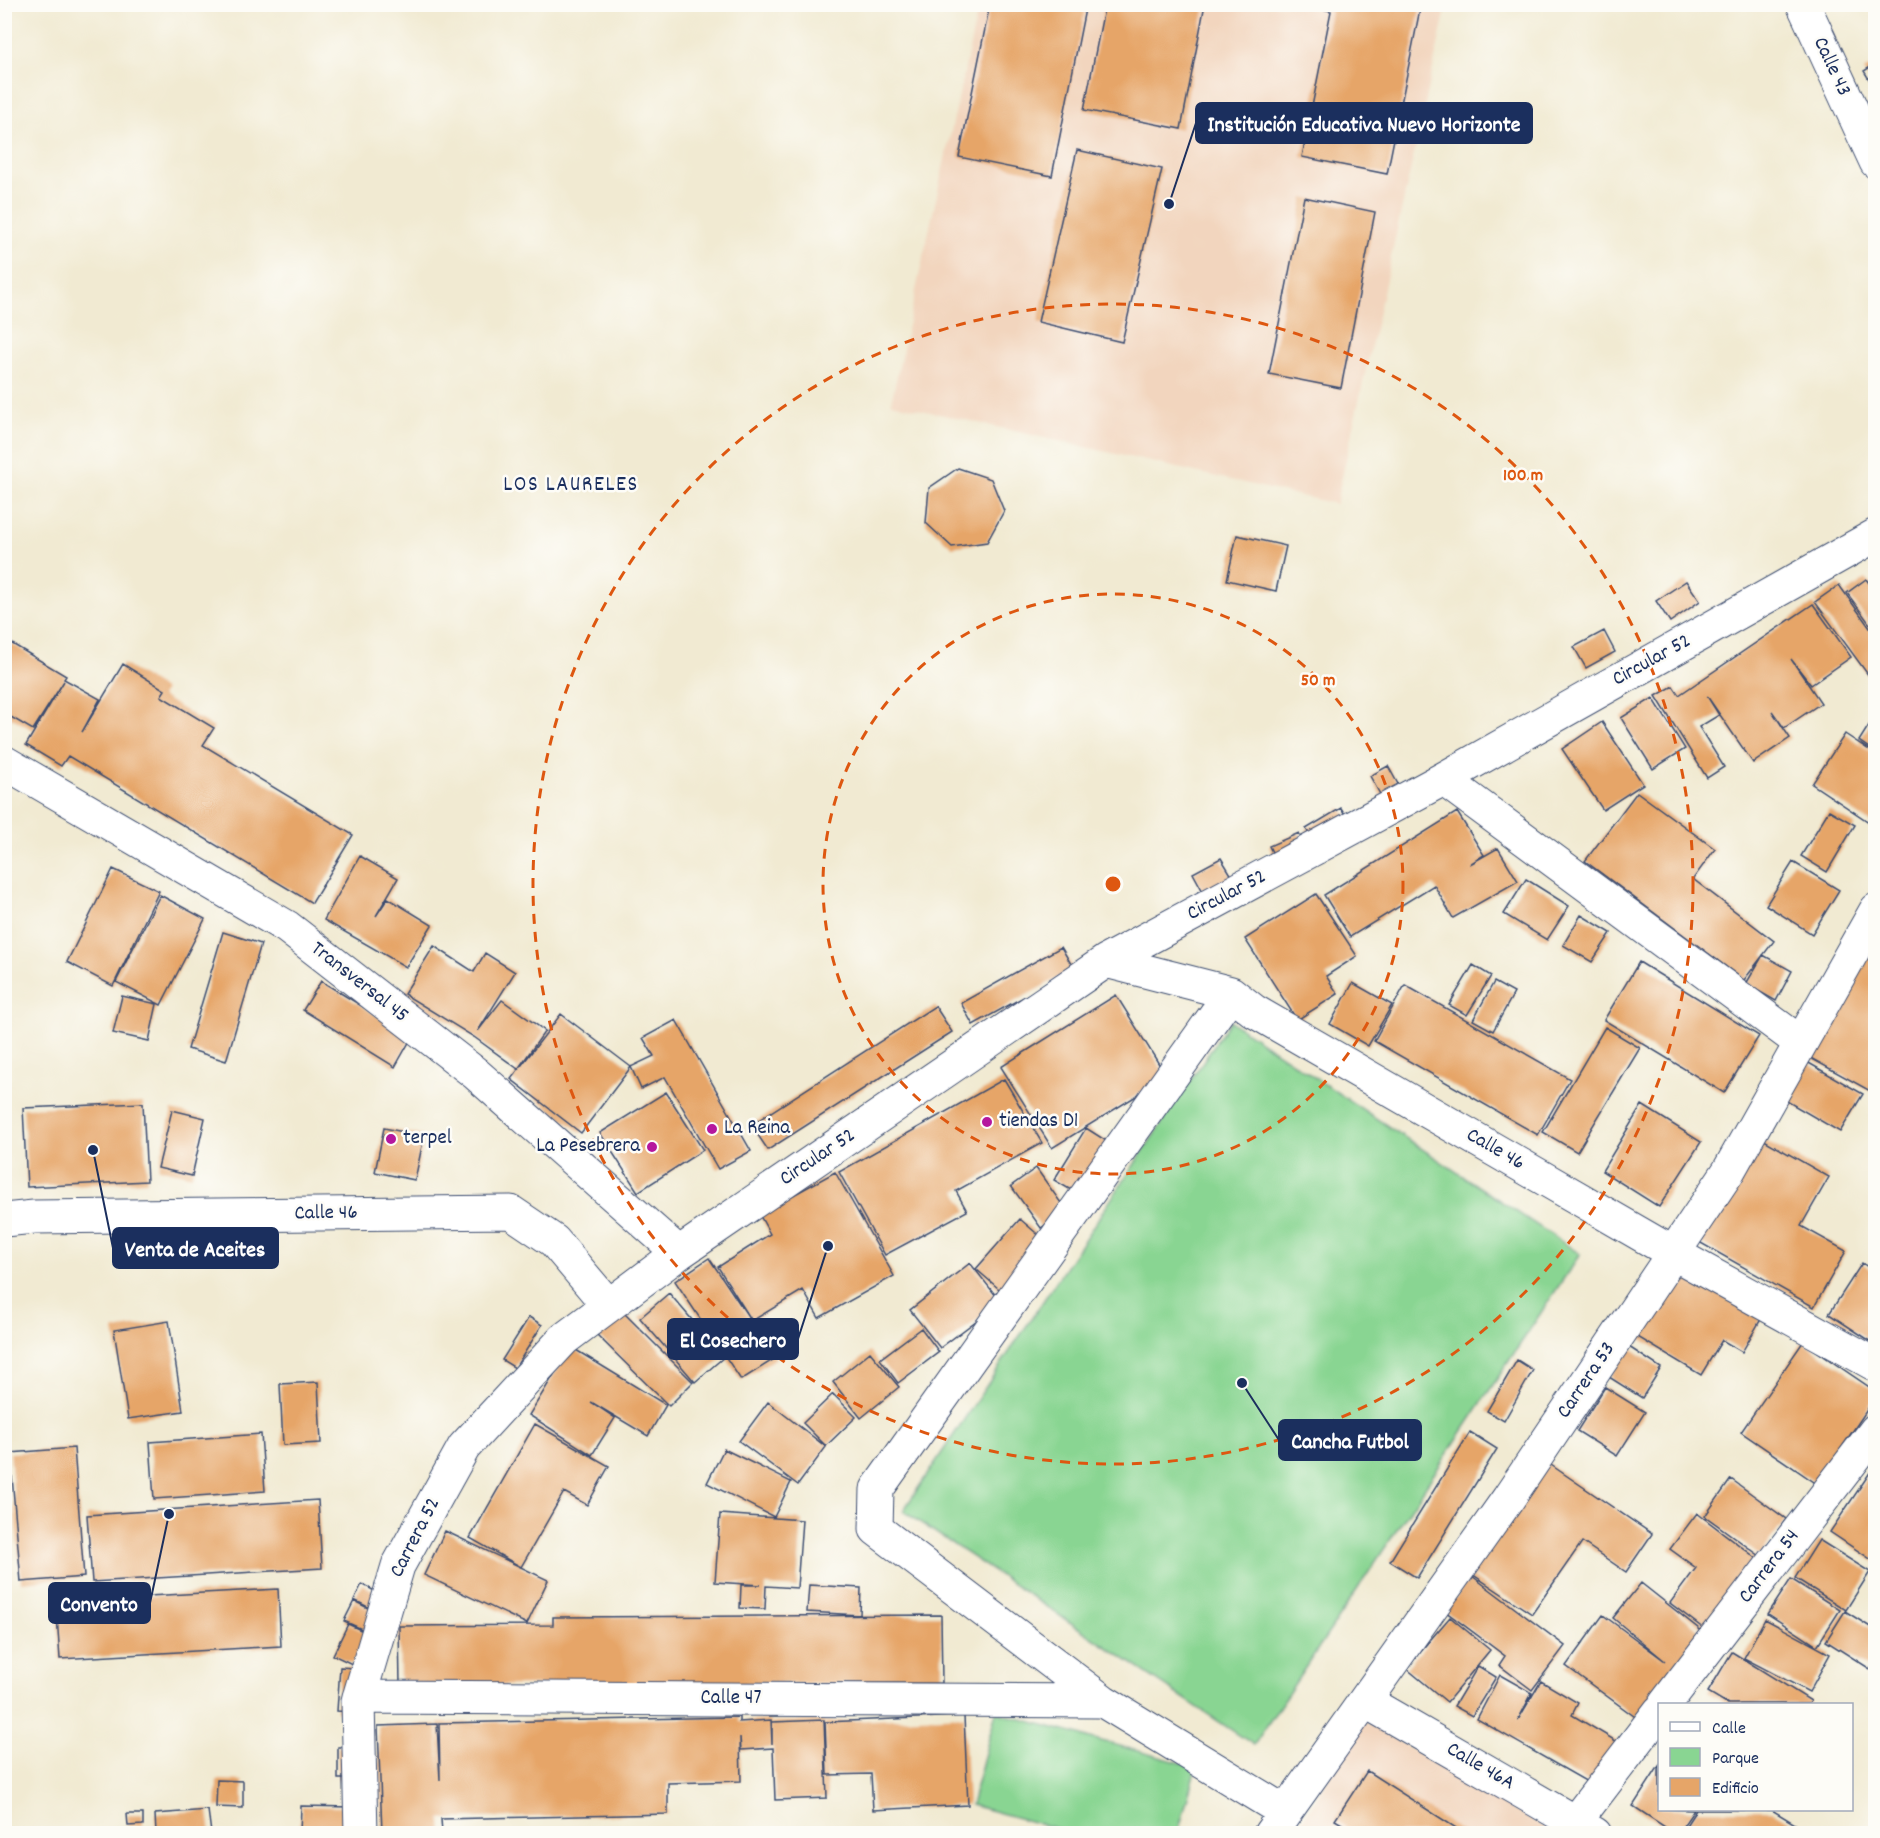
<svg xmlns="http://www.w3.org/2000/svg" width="1880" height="1838" font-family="Dekko,sans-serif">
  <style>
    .built { fill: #f2d5be }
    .green { fill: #89d592; stroke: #528278; stroke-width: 1.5 }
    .building { fill: #e6a568 }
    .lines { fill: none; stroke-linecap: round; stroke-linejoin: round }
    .minor-casing { stroke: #3b4b6f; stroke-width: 35 }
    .minor { stroke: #fff; stroke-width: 33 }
    .ring { fill: none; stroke: #de5710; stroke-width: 3; stroke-dasharray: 10 8 }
    .poi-dot { fill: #b5179e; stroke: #fdfcf7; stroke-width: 2 }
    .labels { text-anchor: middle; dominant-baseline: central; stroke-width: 5; stroke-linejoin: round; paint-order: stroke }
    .street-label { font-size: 21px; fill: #1b2f5e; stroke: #fdfcf7 }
    .poi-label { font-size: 21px; fill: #1b2f5e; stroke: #fdfcf7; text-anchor: start }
    .neighbourhood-label { font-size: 22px; letter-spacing: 1.5px; fill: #1b2f5e; stroke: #fdfcf7 }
    .centre { fill: #de5710; stroke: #fdfcf7; stroke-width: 3 }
    .ring-label { font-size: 18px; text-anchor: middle; font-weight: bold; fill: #de5710; stroke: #fdfcf7; stroke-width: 5; stroke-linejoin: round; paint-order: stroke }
    .leader { fill: none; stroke: #1b2f5e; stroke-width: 2 }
    .callout-dot { fill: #1b2f5e; stroke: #fdfcf7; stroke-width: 2 }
    .callout { fill: #1b2f5e; stroke: #1b2f5e; stroke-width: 2 }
    .callout-label { font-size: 22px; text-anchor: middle; font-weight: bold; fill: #fff }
  </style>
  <rect width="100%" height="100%" fill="#fdfcf7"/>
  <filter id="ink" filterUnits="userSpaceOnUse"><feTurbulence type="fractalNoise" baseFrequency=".0167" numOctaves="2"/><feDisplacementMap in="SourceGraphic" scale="12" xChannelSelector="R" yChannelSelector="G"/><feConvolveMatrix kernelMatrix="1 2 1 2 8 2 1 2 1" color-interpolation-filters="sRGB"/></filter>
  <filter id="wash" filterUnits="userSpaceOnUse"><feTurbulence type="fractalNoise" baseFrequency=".008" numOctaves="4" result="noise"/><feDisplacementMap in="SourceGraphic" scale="24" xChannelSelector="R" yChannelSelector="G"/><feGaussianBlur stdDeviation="1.35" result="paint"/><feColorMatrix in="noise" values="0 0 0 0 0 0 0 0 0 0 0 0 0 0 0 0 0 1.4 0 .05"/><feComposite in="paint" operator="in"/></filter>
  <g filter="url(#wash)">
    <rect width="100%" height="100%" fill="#f1ead2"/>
    <path class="built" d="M979,5H1447L1336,504L891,403Z
      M1362,1720L1554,1833L1295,1834Z"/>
    <path class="green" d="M1230,1021L1580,1254L1254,1745L903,1511Z
      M996,1712L1196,1767L1178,1833H1073L971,1805Z"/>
    <g id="blocks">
      <path class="building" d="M990,4H1086L1052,176L959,157Z
        M1105,4H1205L1181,129L1084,110Z
        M1303,4H1421L1387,174L1302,157L1331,11Z
        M1875,64V89L1864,71Z
        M1077,150L1162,169L1122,342L1038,322Z
        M1304,197L1375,212L1341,388L1269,374Z
        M958,468L991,479L1004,511L987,542L952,547L926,523L929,488Z
        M1237,535L1286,546L1276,591L1227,580Z
        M1866,579L1875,591V631L1847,593Z
        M1686,581L1700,601L1670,622L1656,601Z
        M1839,585L1875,635V672L1869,676L1815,602Z
        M1813,604L1851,657L1811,685L1791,659L1821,703L1784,728L1772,711L1790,738L1753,763L1707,696L1719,715L1699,727L1724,767L1707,778L1656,696L1673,686L1679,695Z
        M1604,631L1615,652L1586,668L1574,647Z
        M4,639L66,676L64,679L100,699L82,732L123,664L165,690L161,696L214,728L203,745L353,835L312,903L68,756L61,766L26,745L64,681L33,730L4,713Z
        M1653,698L1685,749L1653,769L1621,718Z
        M1602,722L1643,784L1603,810L1562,749Z
        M1871,722L1875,724V752L1859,741Z
        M1845,734L1875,754V826L1812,784Z
        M1388,766L1399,786L1381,796L1370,776Z
        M1637,792L1715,849L1693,879L1774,941L1744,980L1585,861Z
        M1341,808L1348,819L1313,840L1306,829Z
        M1829,810L1855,825L1827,872L1801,856Z
        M1457,812L1484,855L1470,864L1498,848L1518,881L1453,918L1434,885L1350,937L1324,895Z
        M1299,833L1305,846L1276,860L1269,846Z
        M360,856L398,878L376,916L388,898L432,925L406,967L324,920Z
        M1221,858L1235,881L1206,897L1193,873Z
        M1793,862L1839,890L1812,934L1766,905Z
        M113,869L159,891L113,986L67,962Z
        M1526,879L1569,906L1547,940L1504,914Z
        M1316,894L1357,956L1326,976L1338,994L1297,1020L1245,939Z
        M160,895L205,919L161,1005L116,982Z
        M1581,915L1611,933L1592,962L1563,945Z
        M1875,926V1086L1872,1092L1805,1055Z
        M223,932L261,944L226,1061L188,1049Z
        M434,946L474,972L485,953L515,972L478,1031L502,1000L545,1031L518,1069L474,1037L404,994Z
        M1061,947L1074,969L973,1025L961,1003Z
        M1763,955L1792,971L1776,1001L1746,984Z
        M1639,962L1759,1036L1724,1093L1604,1020Z
        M1473,965L1491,976L1467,1015L1449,1005Z
        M321,981L412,1037L395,1067L303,1010Z
        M1494,982L1514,993L1493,1031L1473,1020Z
        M1353,983L1392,1005L1368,1046L1330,1024Z
        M1405,985L1570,1079L1538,1135L1374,1041Z
        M1116,995L1167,1077L1052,1148L1001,1067Z
        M122,996L157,1004L149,1041L113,1033Z
        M935,1006L952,1032L768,1150L751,1125Z
        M561,1014L631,1067L654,1056L643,1038L676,1020L751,1151L718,1169L665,1077L641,1089L631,1067L581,1133L511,1079Z
        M1605,1027L1640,1048L1577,1152L1543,1132Z
        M1800,1058L1863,1094L1840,1132L1778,1096Z
        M1004,1079L1042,1143L956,1191L967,1211L885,1255L839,1172Z
        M666,1092L703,1150L638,1192L600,1133Z
        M143,1103L147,1181L27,1187L23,1108Z
        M1642,1105L1701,1142L1659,1207L1602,1171Z
        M172,1110L205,1118L192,1176L158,1168Z
        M384,1128L424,1136L415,1180L375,1172Z
        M1086,1128L1108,1142L1076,1193L1054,1180Z
        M1759,1137L1829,1177L1801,1226L1846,1251L1814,1307L1699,1242Z
        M1036,1168L1066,1210L1041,1228L1011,1186Z
        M835,1172L894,1276L819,1318L803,1290L752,1321L718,1267L770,1234L759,1214Z
        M1020,1219L1050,1245L1006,1295L976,1269Z
        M709,1258L776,1358L741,1380L675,1281Z
        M970,1263L1001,1302L940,1348L910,1310Z
        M1862,1263L1875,1272V1344L1829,1314Z
        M1676,1268L1761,1319L1742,1352L1722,1340L1701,1375L1636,1336Z
        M669,1293L724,1357L695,1382L640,1318Z
        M616,1305L693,1382L669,1406L592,1330Z
        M529,1317L542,1325L515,1368L502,1360Z
        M169,1321L183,1411L128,1419L114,1330Z
        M921,1328L939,1352L898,1383L880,1359Z
        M1803,1342L1875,1391V1398L1817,1484L1741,1432Z
        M571,1347L666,1405L648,1436L591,1402L615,1418L592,1455L529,1415Z
        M1629,1347L1661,1368L1642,1398L1609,1377Z
        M870,1352L899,1387L861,1418L833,1382Z
        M1517,1360L1533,1370L1504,1421L1487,1411Z
        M318,1382L321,1443L283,1445L280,1384Z
        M1605,1387L1645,1412L1617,1456L1577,1431Z
        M833,1394L856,1417L826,1446L803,1423Z
        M768,1402L826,1447L798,1485L739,1441Z
        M535,1424L609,1466L587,1505L564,1492L521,1567L470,1538Z
        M1470,1432L1497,1449L1417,1578L1390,1561Z
        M261,1434L265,1491L154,1499L150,1442Z
        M74,1448L84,1577L21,1582L10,1453Z
        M724,1449L791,1482L774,1517L707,1483Z
        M1548,1463L1652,1534L1626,1572L1582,1542L1532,1614L1472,1574Z
        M1875,1465V1562L1830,1532Z
        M1731,1479L1786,1519L1760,1556L1705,1516Z
        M318,1500L322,1568L92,1582L87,1515Z
        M1697,1513L1760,1561L1708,1632L1670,1603L1696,1568L1670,1549Z
        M720,1514L802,1520L797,1588L766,1586L765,1609L740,1608L741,1585H761L715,1582Z
        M445,1531L548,1580L527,1624L424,1575Z
        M1819,1540L1870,1572L1846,1610L1795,1578Z
        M1472,1576L1565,1646L1532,1690L1499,1665L1505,1656L1445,1611Z
        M1791,1579L1840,1610L1817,1646L1768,1614Z
        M1641,1583L1704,1633L1638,1719L1566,1666L1603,1615L1665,1661L1613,1618Z
        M362,1584L380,1594L372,1609L354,1600Z
        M809,1585L861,1588L860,1615L807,1612Z
        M278,1589L281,1646L60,1659L56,1601Z
        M354,1601L374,1611L364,1630L344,1621Z
        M1845,1611L1875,1630V1661L1870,1669L1826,1641Z
        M941,1615L942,1683L400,1686L399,1626L553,1625V1617Z
        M1450,1617L1490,1650L1447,1702L1406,1668Z
        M1765,1619L1830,1654L1809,1692L1744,1658Z
        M348,1624L367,1633L352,1664L333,1655Z
        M1732,1652L1811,1701L1809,1704H1728L1708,1692Z
        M1478,1666L1496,1677L1472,1716L1454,1706Z
        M340,1667L354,1668L351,1712L337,1711Z
        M1500,1675L1532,1693L1518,1720L1541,1681L1578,1703L1572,1715L1621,1744L1596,1787L1477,1719Z
        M964,1716L968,1805L873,1810L871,1774L827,1775L825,1722Z
        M739,1717V1722L771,1720L772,1744V1722L824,1720L827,1798L775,1800L773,1748L741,1750L740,1737L741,1781L668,1783V1814L441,1819L442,1833H382L378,1726L437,1724L440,1780L439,1723Z
        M338,1747H350V1779H338Z
        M1659,1766V1809L1694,1810L1678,1833H1674L1633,1806Z
        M1367,1771L1464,1833H1357L1335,1820Z
        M217,1780L243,1781V1808L216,1807Z
        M301,1806L352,1807V1833H300Z
        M208,1810L211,1833H156L155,1814Z
        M1696,1810H1772L1810,1833H1681Z
        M127,1814H143V1825L128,1826Z"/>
    </g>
  </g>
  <g filter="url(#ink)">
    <use href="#blocks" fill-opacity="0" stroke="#3b4b6f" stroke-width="1.5"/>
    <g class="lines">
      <g class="minor-casing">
        <path id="minor" d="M1803,4L1876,162
          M4,762L287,927L475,1073L679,1253
          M1443,779L1801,1043
          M1106,961L1231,993L1254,1011L1673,1253L1876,1365
          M1231,993L877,1489L876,1529L1103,1701L1285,1812
          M4,1220L34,1217L511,1212L554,1241L608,1305
          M359,1697L1103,1701
          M1365,1701L1595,1834
          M1665,1704L1876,1430
          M1575,1822L1660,1711
          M361,1834L358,1701L398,1566L464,1447L564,1339L679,1253L1106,961L1443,779L1876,535
          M1270,1834L1508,1499L1728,1172L1876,910"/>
      </g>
      <use href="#minor" class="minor"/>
    </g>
  </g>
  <g class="ring">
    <circle cx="1113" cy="884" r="290"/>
    <circle cx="1113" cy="884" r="580"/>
  </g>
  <g class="poi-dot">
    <circle cx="987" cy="1122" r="6"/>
    <circle cx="712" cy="1129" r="6"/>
    <circle cx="391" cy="1139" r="6"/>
    <circle cx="652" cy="1147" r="6"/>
  </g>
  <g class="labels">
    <g class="street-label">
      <text transform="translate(1831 67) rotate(65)">Calle 43</text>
      <text transform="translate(1652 661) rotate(-29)">Circular 52</text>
      <text transform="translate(1227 896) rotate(-28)">Circular 52</text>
      <text transform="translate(359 983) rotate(38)">Transversal 45</text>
      <text transform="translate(1495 1150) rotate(30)">Calle 46</text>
      <text transform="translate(818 1158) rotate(-34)">Circular 52</text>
      <text transform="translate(326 1214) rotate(-1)">Calle 46</text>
      <text transform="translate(1587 1381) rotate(-56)">Carrera 53</text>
      <text transform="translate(416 1538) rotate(-63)">Carrera 52</text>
      <text transform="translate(1770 1567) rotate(-53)">Carrera 54</text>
      <text x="731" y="1699">Calle 47</text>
      <text transform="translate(1480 1767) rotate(30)">Calle 46A</text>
    </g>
    <g class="poi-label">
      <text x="999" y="1122">tiendas D1</text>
      <text x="724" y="1129">La Reina</text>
      <text x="403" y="1139">terpel</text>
      <text x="640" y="1147" text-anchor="end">La Pesebrera</text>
    </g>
    <g class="neighbourhood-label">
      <text x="571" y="485">LOS LAURELES</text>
    </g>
  </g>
  <circle cx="1113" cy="884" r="9" class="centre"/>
  <g class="ring-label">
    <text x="1523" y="480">100 m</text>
    <text x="1318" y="685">50 m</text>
  </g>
  <path class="leader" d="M1169 204L1196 123M93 1150L113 1248M828 1246L798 1339M1242 1383L1279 1440M169 1514L150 1603"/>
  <g class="callout-dot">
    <circle cx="1169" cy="204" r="6"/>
    <circle cx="93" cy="1150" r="6"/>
    <circle cx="828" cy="1246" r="6"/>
    <circle cx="1242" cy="1383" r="6"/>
    <circle cx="169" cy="1514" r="6"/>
  </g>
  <g class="callout">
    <rect x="1196" y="103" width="336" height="40" rx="6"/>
    <rect x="113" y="1228" width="165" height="40" rx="6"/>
    <rect x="668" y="1319" width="130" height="40" rx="6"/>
    <rect x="1279" y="1420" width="142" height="40" rx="6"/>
    <rect x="49" y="1583" width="101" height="40" rx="6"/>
  </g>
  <g class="callout-label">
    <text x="1364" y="131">Institución Educativa Nuevo Horizonte</text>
    <text x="195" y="1256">Venta de Aceites</text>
    <text x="733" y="1347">El Cosechero</text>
    <text x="1350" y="1448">Cancha Futbol</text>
    <text x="99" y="1611">Convento</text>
  </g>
  <rect width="1880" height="1838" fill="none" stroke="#fdfcf7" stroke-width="24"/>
  <rect x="1658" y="1703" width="195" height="108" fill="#fdfcf7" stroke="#a3aaba" stroke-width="1.5"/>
  <rect x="1670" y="1722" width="30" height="9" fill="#ffffff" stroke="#a3aaba" stroke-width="1.5"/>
  <text x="1712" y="1733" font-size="18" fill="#1b2f5e">Calle</text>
  <rect x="1670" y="1748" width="30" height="18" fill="#89d592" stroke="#a3aaba" stroke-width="1.5"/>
  <text x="1712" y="1763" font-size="18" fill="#1b2f5e">Parque</text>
  <rect x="1670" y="1778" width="30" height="18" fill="#e6a568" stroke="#a3aaba" stroke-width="1.5"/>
  <text x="1712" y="1793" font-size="18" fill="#1b2f5e">Edificio</text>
</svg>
